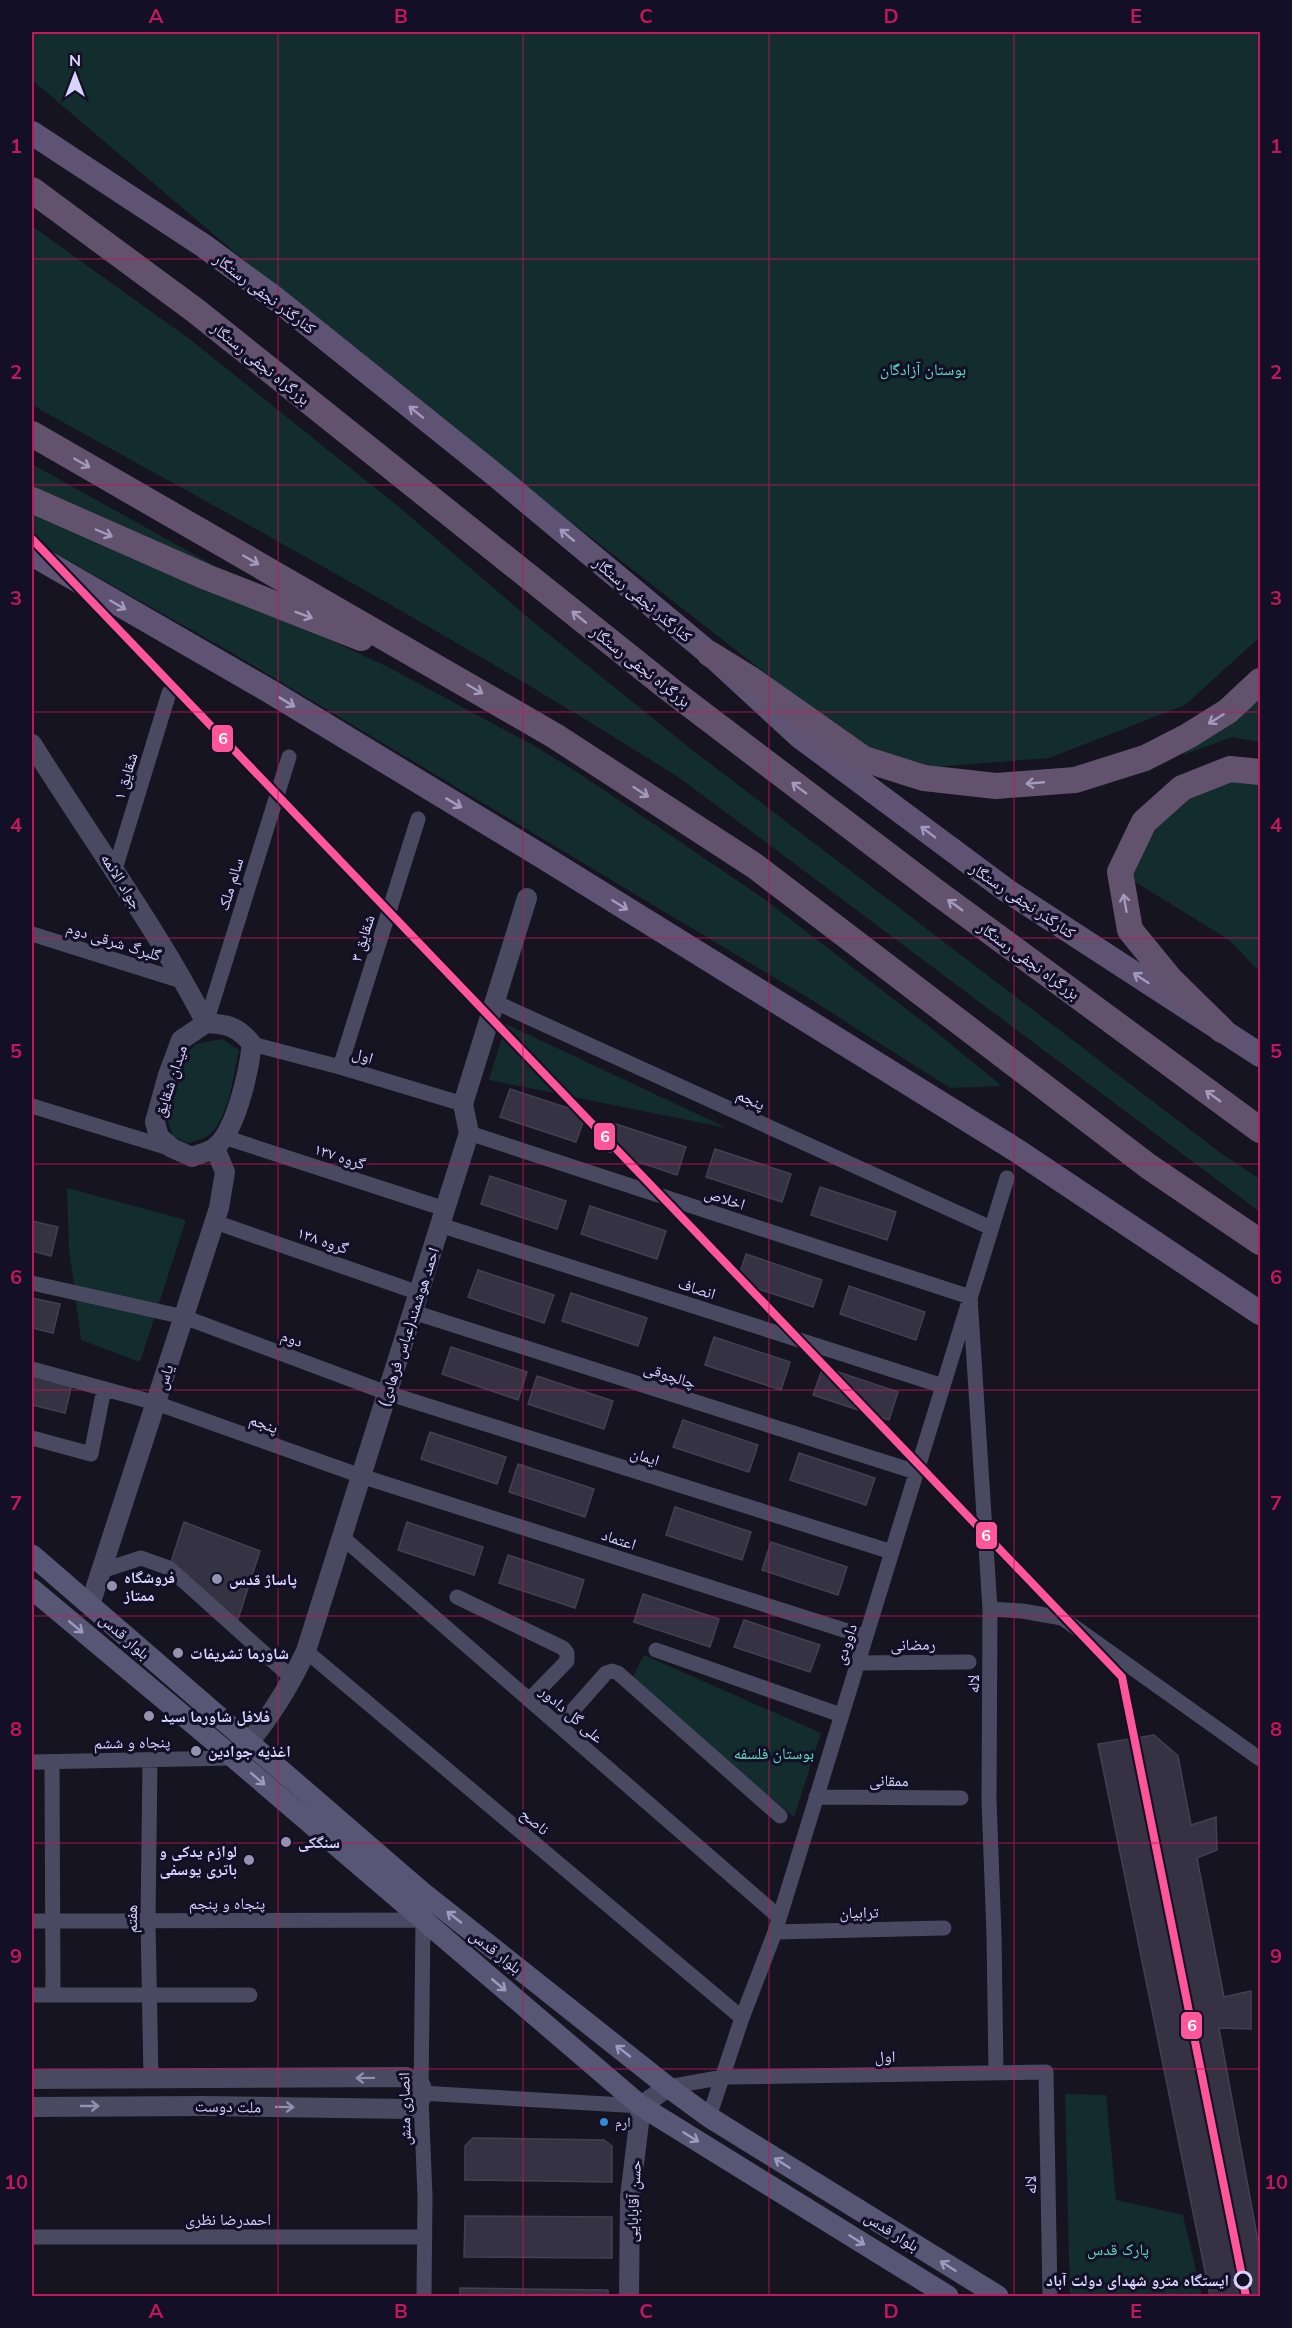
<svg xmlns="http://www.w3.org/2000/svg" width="1292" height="2328" font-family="Mulish,'Noto Naskh Arabic',sans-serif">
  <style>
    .green { fill: #132c2d }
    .building { fill: #343243; stroke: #433f54; stroke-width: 1.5 }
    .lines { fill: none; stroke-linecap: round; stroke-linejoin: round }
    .minor { stroke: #4a4962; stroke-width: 15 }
    .tertiary { stroke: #4a4962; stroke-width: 20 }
    .secondary { stroke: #575674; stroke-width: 21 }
    .primary { stroke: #5e5373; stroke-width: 24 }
    .trunk { stroke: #62526e; stroke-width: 26 }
    .metro-1-casing { stroke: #130f26; stroke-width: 12 }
    .metro-1 { stroke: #f59; stroke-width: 8 }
    .oneway { stroke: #a29ac0 }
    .oneway2 { stroke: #a39abe }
    .oneway3 { stroke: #9e9bc0 }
    .oneway4 { stroke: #928eb0 }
    .grid { fill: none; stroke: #c2185b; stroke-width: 1.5; stroke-opacity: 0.55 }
    .poi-dot { fill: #9591b1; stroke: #130f26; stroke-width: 2 }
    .bus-dot { fill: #338bd7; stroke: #130f26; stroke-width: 2 }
    .stop-dot { fill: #130f26; stroke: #d9d4ff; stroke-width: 3 }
    .labels { text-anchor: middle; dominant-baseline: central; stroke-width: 6; stroke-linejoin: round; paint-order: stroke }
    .bus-label { font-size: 14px; fill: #d9d4ff; stroke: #130f26; text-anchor: start }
    .street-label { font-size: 16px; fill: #d9d4ff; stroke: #130f26 }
    .park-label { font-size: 16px; fill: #5fe0c0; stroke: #130f26 }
    .poi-label { font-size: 16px; font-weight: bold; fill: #d9d4ff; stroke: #130f26; text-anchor: start }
    .stop-label { font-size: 16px; font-weight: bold; fill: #d9d4ff; stroke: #130f26; text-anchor: end }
    .line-badge { stroke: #130f26; stroke-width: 2 }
    .badge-label { font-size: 16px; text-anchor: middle; font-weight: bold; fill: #fff }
    .neatline { fill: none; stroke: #c2185b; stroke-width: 2 }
    .grid-label { font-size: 20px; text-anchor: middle; font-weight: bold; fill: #c2185b }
  </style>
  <rect width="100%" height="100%" fill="#161421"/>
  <path class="green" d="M32,32H1260V637L1185,705L1049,758L933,767L872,756L345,346L32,80Z
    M32,226L192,341L399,507L531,620L691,749L1222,1154L1260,1179V1212L681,779C471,645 250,526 32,405Z
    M32,464L222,570L32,494Z
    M32,509L290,621L388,667L533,745L580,774L763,898L931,1028L1002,1086L950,1088L810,999L234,654L32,540Z
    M1260,696V742L1232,737L1183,755L1189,744Z
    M1243,774L1260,778V972L1229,940L1129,878L1158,825L1194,790Z
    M506,1024L727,1128L489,1080Z
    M222,1039L239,1050C233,1075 229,1123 206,1137C200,1140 193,1141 188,1143L173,1136L167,1119L189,1051L196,1044Z
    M67,1188L186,1220L140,1362L81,1340L69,1248Z
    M644,1655L821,1733L794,1817L631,1681Z
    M1065,2094L1106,2095L1116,2200L1183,2215L1202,2296H1070Z"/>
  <path class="building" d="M510,1089L586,1114L576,1142L500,1117Z
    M610,1122L686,1147L677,1175L601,1149Z
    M715,1149L791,1174L782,1202L706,1177Z
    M490,1176L566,1201L557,1229L481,1204Z
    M820,1187L896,1212L887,1240L811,1215Z
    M590,1206L666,1231L657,1259L581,1234Z
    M32,1221L58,1227L51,1256L32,1251Z
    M746,1254L822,1280L813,1307L737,1282Z
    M478,1270L554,1295L544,1323L468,1297Z
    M849,1286L925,1312L916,1340L840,1314Z
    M571,1293L647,1318L638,1346L562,1321Z
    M32,1298L60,1304L53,1333L32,1328Z
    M714,1337L790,1362L781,1390L705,1365Z
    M451,1347L527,1372L518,1400L442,1374Z
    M823,1367L898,1392L889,1420L813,1395Z
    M32,1375L72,1384L65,1413L32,1405Z
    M537,1376L613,1401L604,1429L528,1404Z
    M683,1420L758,1445L749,1472L673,1447Z
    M430,1432L506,1457L497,1484L421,1459Z
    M799,1453L875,1478L866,1505L790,1480Z
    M518,1464L594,1489L585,1517L509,1492Z
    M675,1507L751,1532L742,1560L666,1535Z
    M184,1522L260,1551L238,1619L214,1609L169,1568Z
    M407,1522L483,1547L474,1575L398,1550Z
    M771,1542L847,1567L838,1595L762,1570Z
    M508,1555L584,1580L575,1608L499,1583Z
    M643,1594L719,1619L710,1647L634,1622Z
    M744,1620L820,1645L810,1672L734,1647Z
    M1154,1735L1178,1756L1191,1825L1216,1817L1217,1850L1197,1858L1224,1997L1251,1991V2029L1219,2028L1260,2252V2296H1210L1098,1744Z
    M473,2138L604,2140L612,2146V2182L465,2180V2146Z
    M465,2216L612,2217V2258L464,2257Z
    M460,2288L608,2290V2296H460Z"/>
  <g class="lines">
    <path class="minor" d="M115,869L169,693
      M32,934L185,982
      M495,1002L991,1228
      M206,1023L289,757
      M252,1044L340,1067L463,1104
      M340,1067L418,819
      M32,1106L169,1148
      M469,1133L970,1297L990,1609L989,1800L994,1935L996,2072
      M224,1137L445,1209
      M215,1222L419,1293
      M440,1225L943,1386
      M32,1283L184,1317L387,1393L892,1552
      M413,1312L916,1472
      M32,1369L156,1403L361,1476L866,1637
      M32,1438L91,1454L104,1389
      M342,1537L779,1917
      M101,1571L141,1558L169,1568L293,1679
      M457,1597L563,1648L567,1653V1661L529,1700
      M990,1609L1022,1611L1062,1618L1260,1759
      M656,1650L841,1715
      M306,1651L742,2018
      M857,1663L969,1662
      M559,1726L606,1673L612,1671L618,1673L780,1816
      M150,1760L148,1921L151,2079
      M32,1762L234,1758
      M52,1762L53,1995
      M816,1797L961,1798
      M32,1921L423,1920L421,2098L425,2196L424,2296
      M775,1932L944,1928
      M32,1995H250
      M668,2087L724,2077L1046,2072L1050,2296
      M421,2093L641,2106
      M709,2117L742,2018L775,1932L1007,1178
      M32,2237H425"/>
    <path class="tertiary" d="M32,744C90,837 155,925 206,1023
      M206,1023C228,1024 238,1027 252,1044C249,1070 236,1133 214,1148C209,1152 199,1154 192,1157L172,1148L159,1137L155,1122L168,1075L181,1040Z
      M90,1605L219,1208L225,1172L215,1148
      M238,1754C266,1725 289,1687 306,1651L469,1133L463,1104L527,898
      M32,2079L406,2077L421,2086
      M32,2107L203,2106L409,2109L421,2098
      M629,2296L630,2197L641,2106L668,2087"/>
    <path class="secondary" d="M32,1555L422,1892L668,2087L709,2117L998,2296
      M32,1589L234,1758L641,2106L948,2296"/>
    <path class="primary" d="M32,133L204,246L276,299L494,474L710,654L799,736L1006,890L1260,1055
      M32,554L271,692L543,857L1016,1150L1260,1313"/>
    <path class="trunk" d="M32,190L196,311L668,688L935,891L1260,1130
      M32,434L555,736L755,866L1148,1166L1260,1242
      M32,500L204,576L361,638
      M710,654L752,680L864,759L924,778L996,786L1075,780L1145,758L1188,736L1228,711L1260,681
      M1222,1030L1170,979L1130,930L1120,872L1144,822L1182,788L1230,769L1260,772"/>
    <g class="metro-1-casing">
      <path id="metro-1" d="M32,539L1122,1677L1246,2296"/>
    </g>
    <use href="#metro-1" class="metro-1"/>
  </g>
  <defs><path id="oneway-shaft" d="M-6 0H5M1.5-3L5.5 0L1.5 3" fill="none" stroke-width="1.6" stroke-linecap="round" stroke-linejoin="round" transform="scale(1.5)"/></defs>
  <g class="oneway">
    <use href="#oneway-shaft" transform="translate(416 412) rotate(-141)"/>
    <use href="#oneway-shaft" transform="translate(567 535) rotate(-140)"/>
    <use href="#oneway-shaft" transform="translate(118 605) rotate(30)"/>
    <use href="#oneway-shaft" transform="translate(287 702) rotate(31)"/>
    <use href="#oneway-shaft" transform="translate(454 803) rotate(31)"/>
    <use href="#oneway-shaft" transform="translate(928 832) rotate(-143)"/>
    <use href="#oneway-shaft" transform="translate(620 905) rotate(32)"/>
    <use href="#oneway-shaft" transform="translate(1141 978) rotate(-147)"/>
  </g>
  <g class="oneway2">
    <use href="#oneway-shaft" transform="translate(82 463) rotate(30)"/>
    <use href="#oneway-shaft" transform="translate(104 533) rotate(23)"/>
    <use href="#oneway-shaft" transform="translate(251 560) rotate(30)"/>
    <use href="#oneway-shaft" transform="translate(304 615) rotate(21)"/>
    <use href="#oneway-shaft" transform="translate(579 617) rotate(-141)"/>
    <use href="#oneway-shaft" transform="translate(475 689) rotate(30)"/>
    <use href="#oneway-shaft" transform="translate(1216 719) rotate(148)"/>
    <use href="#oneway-shaft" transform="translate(1035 783) rotate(175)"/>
    <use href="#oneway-shaft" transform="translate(799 788) rotate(-143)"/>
    <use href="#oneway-shaft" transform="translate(641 792) rotate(33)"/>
    <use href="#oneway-shaft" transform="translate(1125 903) rotate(-100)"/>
    <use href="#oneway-shaft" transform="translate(955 905) rotate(-144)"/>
    <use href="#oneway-shaft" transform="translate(1213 1096) rotate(-144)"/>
  </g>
  <g class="oneway3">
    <use href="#oneway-shaft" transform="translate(76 1627) rotate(40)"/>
    <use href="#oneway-shaft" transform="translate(258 1779) rotate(41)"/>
    <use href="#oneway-shaft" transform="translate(454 1917) rotate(-142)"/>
    <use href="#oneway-shaft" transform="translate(499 1985) rotate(40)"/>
    <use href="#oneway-shaft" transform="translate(623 2051) rotate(-142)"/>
    <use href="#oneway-shaft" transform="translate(691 2137) rotate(32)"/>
    <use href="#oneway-shaft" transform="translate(782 2163) rotate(-148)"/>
    <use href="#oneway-shaft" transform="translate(857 2240) rotate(32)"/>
    <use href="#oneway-shaft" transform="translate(948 2266) rotate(-148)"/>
  </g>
  <g class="oneway4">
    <use href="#oneway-shaft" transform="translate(365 2078) rotate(179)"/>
    <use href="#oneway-shaft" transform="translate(90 2106)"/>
    <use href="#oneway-shaft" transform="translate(285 2107) rotate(1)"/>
  </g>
  <path class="grid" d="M278,32V2296M523,32V2296M769,32V2296M1014,32V2296M32,259H1260M32,485H1260M32,712H1260M32,938H1260M32,1164H1260M32,1390H1260M32,1616H1260M32,1843H1260M32,2069H1260"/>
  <g class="poi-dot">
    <circle cx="217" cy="1579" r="6"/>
    <circle cx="112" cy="1586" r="6"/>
    <circle cx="178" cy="1653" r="6"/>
    <circle cx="149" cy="1716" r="6"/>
    <circle cx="196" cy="1751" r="6"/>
    <circle cx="286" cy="1842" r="6"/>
    <circle cx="249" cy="1860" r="6"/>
  </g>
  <circle class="bus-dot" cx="604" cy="2122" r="5"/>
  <circle class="stop-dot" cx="1243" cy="2280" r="8"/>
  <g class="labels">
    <g class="bus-label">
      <text x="615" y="2122">ارم</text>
    </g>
    <g class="street-label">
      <text transform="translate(265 293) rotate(37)">کنارگذر نجفی رستگار</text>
      <text transform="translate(261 363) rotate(39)">بزرگراه نجفی رستگار</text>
      <text transform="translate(643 599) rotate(40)">کنارگذر نجفی رستگار</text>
      <text transform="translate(641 666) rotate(38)">بزرگراه نجفی رستگار</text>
      <text transform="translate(125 776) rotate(-73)">شقایق ۱</text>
      <text transform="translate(122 881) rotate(58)">جواد الائمه</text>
      <text transform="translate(230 884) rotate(-73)">سالم ملک</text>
      <text transform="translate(1023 900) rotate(34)">کنارگذر نجفی رستگار</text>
      <text transform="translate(362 938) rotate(-73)">شقایق ۳</text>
      <text transform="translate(114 941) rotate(17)">گلبرگ شرقی دوم</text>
      <text transform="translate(1029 960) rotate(36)">بزرگراه نجفی رستگار</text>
      <text transform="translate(363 1055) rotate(17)">اول</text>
      <text transform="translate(170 1081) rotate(-72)">میدان شقایق</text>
      <text transform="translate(751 1099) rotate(25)">پنجم</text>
      <text transform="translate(340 1156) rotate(18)">گروه ۱۳۷</text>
      <text transform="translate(725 1198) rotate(18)">اخلاص</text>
      <text transform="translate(323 1240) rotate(19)">گروه ۱۳۸</text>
      <text transform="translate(697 1288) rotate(18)">انصاف</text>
      <text transform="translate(408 1327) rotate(-72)">احمد هوشمند(عباس فرهادی)</text>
      <text transform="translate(292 1338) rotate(20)">دوم</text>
      <text transform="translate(670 1375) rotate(18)">چالچوقی</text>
      <text transform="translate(164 1377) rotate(-72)">یاس</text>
      <text transform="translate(264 1423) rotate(20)">پنجم</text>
      <text transform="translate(645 1456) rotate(18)">ایمان</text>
      <text transform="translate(619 1539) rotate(18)">اعتماد</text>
      <text transform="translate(125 1636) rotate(41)">بلوار قدس</text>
      <text transform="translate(845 1644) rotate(-72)">داوودی</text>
      <text transform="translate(913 1644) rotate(-1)">رمضانی</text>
      <text transform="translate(973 1684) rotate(-89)">لاله</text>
      <text transform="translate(572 1714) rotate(41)">علی گل دادور</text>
      <text transform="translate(132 1742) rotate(-1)">پنجاه و ششم</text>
      <text transform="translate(889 1780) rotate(1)">ممقانی</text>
      <text transform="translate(535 1821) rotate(40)">ناصح</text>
      <text x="227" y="1903">پنجاه و پنجم</text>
      <text transform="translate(859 1912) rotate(-1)">ترابیان</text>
      <text transform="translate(131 1919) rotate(-90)">هفتم</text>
      <text transform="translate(496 1951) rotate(38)">بلوار قدس</text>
      <text transform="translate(885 2056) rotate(-1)">اول</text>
      <text transform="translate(228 2106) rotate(1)">ملت دوست</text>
      <text transform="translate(404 2109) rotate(-91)">انصاری منش</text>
      <text transform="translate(1030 2185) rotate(-91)">لاله</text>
      <text transform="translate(633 2201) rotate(-87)">حسن آقابابایی</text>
      <text x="228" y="2219">احمدرضا نظری</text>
      <text transform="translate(892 2231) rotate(32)">بلوار قدس</text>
    </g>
    <g class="park-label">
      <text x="923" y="369">بوستان آزادگان</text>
      <text x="774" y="1753">بوستان فلسفه</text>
      <text x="1118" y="2249">پارک قدس</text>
    </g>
    <g class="poi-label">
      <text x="124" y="1577">فروشگاه<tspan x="124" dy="18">ممتاز</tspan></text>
      <text x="229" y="1579">پاساژ قدس</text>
      <text x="190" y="1653">شاورما تشریفات</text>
      <text x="161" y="1716">فلافل شاورما سید</text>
      <text x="208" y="1751">اغذیه جوادین</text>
      <text x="298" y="1842">سنگکی</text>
      <text x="237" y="1851" text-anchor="end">لوازم یدکی و<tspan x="237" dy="18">باتری یوسفی</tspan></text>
    </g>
    <g class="stop-label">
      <text x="1229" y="2280">ایستگاه مترو شهدای دولت آباد</text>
    </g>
  </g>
  <g class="line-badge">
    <rect x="211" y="724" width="23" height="29" rx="6" fill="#f59"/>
    <rect x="593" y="1122" width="23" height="29" rx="6" fill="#f59"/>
    <rect x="975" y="1521" width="23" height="29" rx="6" fill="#f59"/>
    <rect x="1180" y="2011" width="23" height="29" rx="6" fill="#f59"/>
  </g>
  <g class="badge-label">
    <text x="223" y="744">6</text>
    <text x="605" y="1142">6</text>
    <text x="986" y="1541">6</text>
    <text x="1192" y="2031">6</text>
  </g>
  <rect width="1292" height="2328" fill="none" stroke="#130f26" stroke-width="66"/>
  <g transform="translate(75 75)" stroke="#130f26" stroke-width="4.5" paint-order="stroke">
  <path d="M0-4.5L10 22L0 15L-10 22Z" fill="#d9d4ff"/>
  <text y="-9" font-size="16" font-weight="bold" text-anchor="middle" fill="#d9d4ff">N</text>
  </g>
  <rect x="33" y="33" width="1226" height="2262" class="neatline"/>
  <g class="grid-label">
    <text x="156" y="23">A</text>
    <text x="401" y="23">B</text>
    <text x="646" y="23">C</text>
    <text x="891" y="23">D</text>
    <text x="1136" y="23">E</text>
    <text x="16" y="153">1</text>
    <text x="1276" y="153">1</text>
    <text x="16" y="379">2</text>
    <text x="1276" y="379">2</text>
    <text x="16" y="605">3</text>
    <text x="1276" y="605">3</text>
    <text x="16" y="832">4</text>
    <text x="1276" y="832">4</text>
    <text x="16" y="1058">5</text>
    <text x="1276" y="1058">5</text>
    <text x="16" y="1284">6</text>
    <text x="1276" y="1284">6</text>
    <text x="16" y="1510">7</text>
    <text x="1276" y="1510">7</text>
    <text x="16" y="1736">8</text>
    <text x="1276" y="1736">8</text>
    <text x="16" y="1963">9</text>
    <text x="1276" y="1963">9</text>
    <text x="16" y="2189">10</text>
    <text x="1276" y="2189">10</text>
    <text x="156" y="2318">A</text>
    <text x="401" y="2318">B</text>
    <text x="646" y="2318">C</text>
    <text x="891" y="2318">D</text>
    <text x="1136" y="2318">E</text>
  </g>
</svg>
